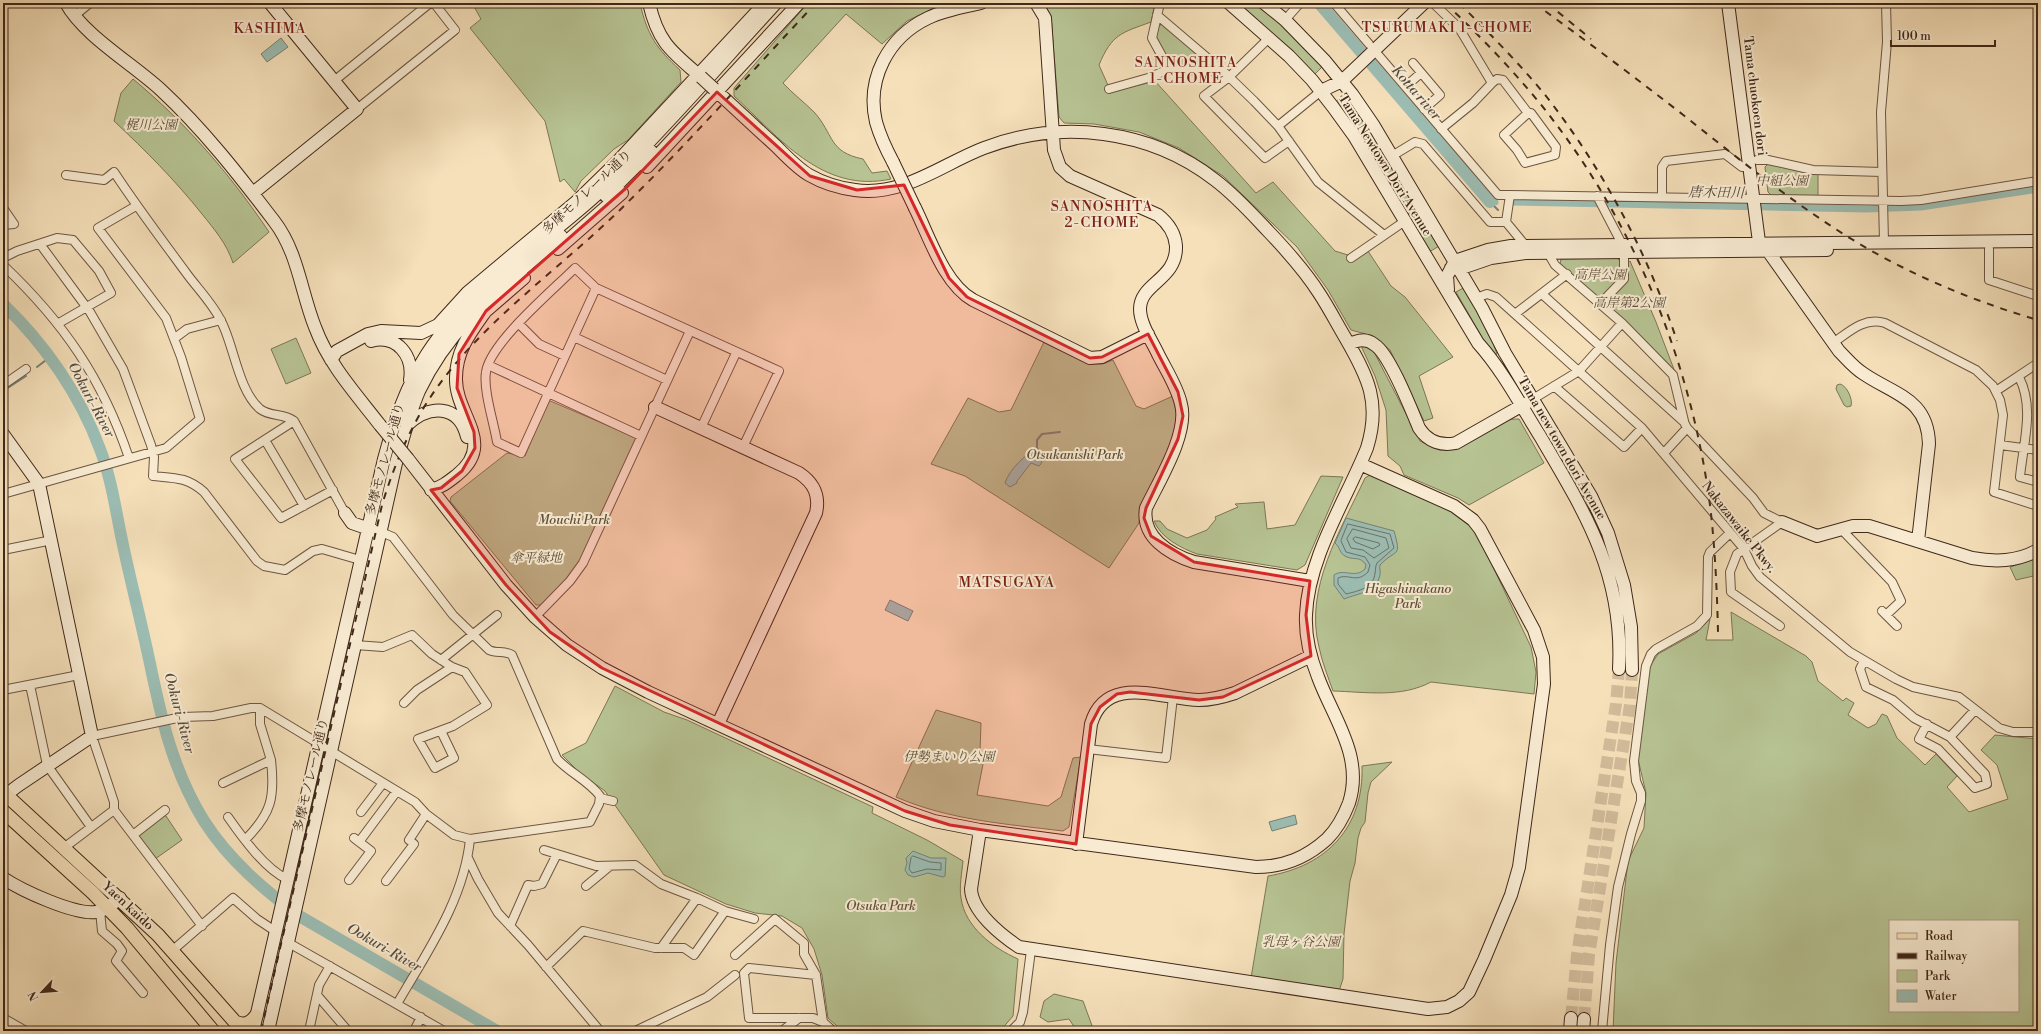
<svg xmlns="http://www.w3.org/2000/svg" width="2041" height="1034" font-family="'Libre Bodoni','Noto Serif JP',serif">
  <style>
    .green { fill: #b7c393; stroke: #7c7656; fill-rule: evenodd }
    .water { fill: #9cbdb3; stroke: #778175 }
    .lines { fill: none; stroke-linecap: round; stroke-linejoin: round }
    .shore { stroke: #6e7266; stroke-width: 1 }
    .stream { stroke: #778175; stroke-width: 2 }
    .canal { stroke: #9cbdb3; stroke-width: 7 }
    .river { stroke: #9cbdb3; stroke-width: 12 }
    .secondary-tunnel { stroke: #d1bb9a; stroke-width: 12; stroke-dasharray: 12 6; stroke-linecap: butt }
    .street-casing { stroke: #6d5641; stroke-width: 10 }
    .secondary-casing { stroke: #402819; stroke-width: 14 }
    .primary-casing { stroke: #402819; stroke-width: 15 }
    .street { stroke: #f8ebd2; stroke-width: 8 }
    .secondary { stroke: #f8ebd2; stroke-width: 12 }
    .primary { stroke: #f5e0ba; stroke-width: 13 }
    .rail { stroke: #402819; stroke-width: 2; stroke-dasharray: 7 7; stroke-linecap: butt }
    .secondary-bridge-casing { stroke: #402819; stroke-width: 14; stroke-linecap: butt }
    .secondary-bridge { stroke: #f8ebd2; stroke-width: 12 }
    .marked { fill: #d62828; fill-opacity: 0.2; stroke: #d62828; stroke-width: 3; stroke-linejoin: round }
    .labels { text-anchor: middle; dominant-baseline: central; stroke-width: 4; stroke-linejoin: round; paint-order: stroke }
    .street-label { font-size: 13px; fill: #402819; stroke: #f8ebd2 }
    .park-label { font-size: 13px; font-style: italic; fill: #5e4f38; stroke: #f8ebd2 }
    .neighbourhood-label { font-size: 14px; letter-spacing: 1px; fill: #7a1f14; stroke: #f8ebd2 }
    .water-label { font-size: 14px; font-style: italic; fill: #574d40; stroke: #f8ebd2 }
  </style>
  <rect width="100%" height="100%" fill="#f5e0ba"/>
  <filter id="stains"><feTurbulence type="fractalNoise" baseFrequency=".005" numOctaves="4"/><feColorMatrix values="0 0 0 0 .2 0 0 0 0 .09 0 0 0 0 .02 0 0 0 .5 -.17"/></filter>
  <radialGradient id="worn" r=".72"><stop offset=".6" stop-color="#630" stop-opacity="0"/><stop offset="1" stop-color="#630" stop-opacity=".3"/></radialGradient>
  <path class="green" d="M472,3H546L562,6L581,3H640C647,35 657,49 680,70L681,82L628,140L614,149L581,181L575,192L564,179L560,182L545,121L470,28L481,19Z
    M808,3H944L907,21L882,44L846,14L783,83C792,93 804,102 814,112C834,134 828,152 863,159L872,173L887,171L891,179C822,194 779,137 734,96V88Z
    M1044,3H1155L1151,22C1121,33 1112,34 1099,65L1111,92L1155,81L1256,193L1273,182L1335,251L1348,255L1366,248L1391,286L1405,297L1453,357L1419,376L1433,418L1424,421L1390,350L1373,336L1351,330L1328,290L1297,247L1223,176L1179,148L1139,132L1094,124L1064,123L1059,117L1051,16Z
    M1235,3H1258L1282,24L1323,66L1313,76Z
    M1163,24L1210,65L1208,69L1173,66L1169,62L1155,34L1158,26Z
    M133,79C185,122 231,175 269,232L233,263C227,244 214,229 202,214C174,179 146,151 114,121L121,93Z
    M1345,93L1369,126L1441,245L1429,252L1372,158L1359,132L1337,100Z
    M1768,164L1818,173V197L1772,196L1768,192L1765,167Z
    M1617,258L1622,263L1621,277L1603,297H1598L1560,264L1561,259Z
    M1630,261L1656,322L1675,372L1609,307L1608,302L1628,280L1627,263Z
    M1465,287L1486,324L1497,354L1495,355L1486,344L1456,292Z
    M296,338L311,373L286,384L271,349Z
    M1044,342L1088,364H1103L1113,360L1136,406L1144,409L1173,396L1177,416L1174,436L1141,511L1139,523L1109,568L965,476L931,464L968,398L999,412L1011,410Z
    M1363,345L1372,348L1420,441C1467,467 1479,418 1519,419L1544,463L1469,505L1458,498L1404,475L1400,466L1388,456L1386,410L1375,376L1362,348Z
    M1840,384C1847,386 1853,399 1851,406L1847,407L1844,405L1836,389L1837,385Z
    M548,400L637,438L577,568L567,580L541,605H536L450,501L451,497L507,453L525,456Z
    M1370,475L1451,511L1476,531L1531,647L1536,672L1534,694L1431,682C1401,698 1366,692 1333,691C1328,677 1322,662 1319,647C1304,588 1341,530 1365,478Z
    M1321,476L1343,477L1305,565L1297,570L1197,554C1181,548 1161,538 1154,521H1160L1167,529L1187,538L1207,530L1216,519L1215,517L1238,507L1235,504L1264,502L1267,529L1295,525Z
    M2038,558V575L2016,580L2010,567Z
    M1731,612L1806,656L1812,662L1818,681L1843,701L1846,698L1854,703L1848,715L1868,728L1876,724L1882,714L1887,716L1897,738L1925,765L1936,754L1957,776L1947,787L1969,812L2008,799L1997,765L1981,750L1995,735L2038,739V1031H1613L1616,963L1628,861L1644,828L1646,793L1638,759L1648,669L1658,654L1696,633L1710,619L1706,640H1733ZM1890,921H2018V1011H1890Z
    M615,686L664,712L687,720L873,807L872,813L927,840L963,861C962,872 959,887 961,898C965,927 993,948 1018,959L1013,1016L1000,1031H843L828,1018L822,975L814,949L802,928L782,916L755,913L726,904L664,875L605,791L580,773L562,755L586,743Z
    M936,710L981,723L980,752L984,759L977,795L1048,806L1061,797L1073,758L1081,757L1069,827L1063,831C1006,824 949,820 896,797Z
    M1392,762L1371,782L1368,793L1365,822L1361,828L1358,838L1355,863L1350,881L1344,934L1343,979L1339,991L1251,978L1268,876C1327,866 1364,827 1362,766Z
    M163,815L166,816L182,840L155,859L139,838V833Z
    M1054,994L1083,1001L1094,1031H1077L1069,1019L1048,1022L1040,1017L1044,1001Z"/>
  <path class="water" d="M281,38L288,47L267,62L261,54Z
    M1037,447L1043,456L1041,464L1039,466L1031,463L1017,481V483L1010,487L1005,483C1010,468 1025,456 1037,447Z
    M1346,518L1394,531C1402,559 1396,548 1380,565C1379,569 1381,571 1380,575C1376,593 1358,593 1344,599L1334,585V575C1344,568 1355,579 1365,569L1366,565C1360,555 1353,561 1345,556C1340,554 1340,547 1335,543Z
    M890,600L913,611L908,621L885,610Z
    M1295,815L1297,824L1272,831L1269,822Z
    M913,851L931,858H946L945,876L943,877L928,873L914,877L908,875L905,870L907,863L906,858Z"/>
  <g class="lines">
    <path class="shore" d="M1348,524L1390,534L1394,548L1377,563C1375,567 1376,569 1375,573C1374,588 1358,591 1346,594L1338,584V578C1349,573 1356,584 1368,572L1370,565L1365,557L1346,552L1341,541Z
      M1353,529L1386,538L1389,548L1374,558L1363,550L1351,548L1347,539Z
      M1356,537L1379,543L1380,545L1373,549L1355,542L1353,539Z
      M913,856L930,862L941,863V870L927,869L912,873L909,869L911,858Z"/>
    <path class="stream" d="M1490,202L1498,210
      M37,367L50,357
      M3,391L26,376
      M1037,447V440L1042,434L1060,432"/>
    <path class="canal" d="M1490,202H1495
      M1512,202L1866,209L1921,207L2038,189"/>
    <path class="river" d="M1319,3L1490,202
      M3,304C45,344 80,395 100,449C112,480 116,513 123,545C131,583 141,621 149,659C161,717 172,769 204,821C229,860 264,890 301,917L497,1031"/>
    <path class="secondary-tunnel" d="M785,6L787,3
      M1571,1018L1577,955L1616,704L1619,669
      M1584,1019L1589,955L1630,705L1632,670"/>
    <g class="street-casing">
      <path id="street" d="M1160,3L1152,38L1169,69L1224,72
        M1334,3L1369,44
        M1433,3L1459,28L1492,83L1473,103L1441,129
        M1157,15L1224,72L1254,101L1278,126L1318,182L1384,235
        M74,16L90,3
        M1285,20L1300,3
        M1270,37L1229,77L1204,96L1265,158L1289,141
        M1374,50L1498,195H1510
        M1413,63L1440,95L1424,109
        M334,81L430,3
        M1492,83L1497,79L1503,80L1528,113H1531L1556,147L1555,155L1525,163L1517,150L1504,135L1528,113
        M1406,86L1421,73
        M1109,89L1148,78L1169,69
        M357,109L455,30L434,3
        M1278,126L1321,91
        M1392,156L1415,142L1423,144L1490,222H1506
        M1757,160H1768L1813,170L1882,172
        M66,175L104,180L114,172C137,207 162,240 187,274C198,289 213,304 221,321C234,345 238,390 260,409C270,417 284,413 294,421L345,513
        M1597,196L1622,244L1624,252V279L1600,304
        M1662,197V167L1666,161L1725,154L1742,167H1750
        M3,208L14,224L3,225
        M1884,242L1881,112L1887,42L1886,3
        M40,244L90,312L123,369L151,445L154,457L153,476C175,478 187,477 204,492L257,561L264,566L285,570L313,551L322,549L360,560
        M1525,245L1506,222L1510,195L1901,201L1921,200L2038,181
        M1989,249V280L2038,296
        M1548,253L1555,265L1622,323L1673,375L1684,421
        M3,258L17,251L57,238L73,240L99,271L111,293L59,323
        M1351,258L1405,221
        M3,265C64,323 102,378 129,458
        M596,288L521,453L497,442C494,423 483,390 486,372C490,343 552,291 575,268L596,288L779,371L743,447
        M1542,294L1684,422L1687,428L1753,498L1764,513L1782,522L1737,554L1730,572L1731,592L1780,626
        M1476,298L1487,294L1496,297L1642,428L1744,549L1752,566L1760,577L1850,652L1896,679L1913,687L1959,697L1999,728L2013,732H2038
        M1515,314L1567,274
        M519,324L539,344L565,356
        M574,337L667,380
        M175,338L187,329L221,320
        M1833,343C1850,331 1864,317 1885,323L1976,370L1993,386L2000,400L2003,415L1994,492L2038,506
        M488,365L641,436
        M2019,377C2035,408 2023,444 2020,477L2038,482
        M3,385L26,369
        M1554,386L1624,447L1642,428
        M1996,391L2038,363
        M1533,399L1579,371L1622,323
        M294,421L235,459L281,518L333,490
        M701,428L736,353
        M265,440L304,506
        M2000,445L2038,450
        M1664,453L1687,428
        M3,494L166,448L200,419L181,357L166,318L98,228L136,206
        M1842,530L1892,582L1901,601L1886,615
        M3,550L52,540
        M1882,611L1897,626
        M535,617L570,581L583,563L690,331
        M355,645L383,647L412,635L432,654L452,667L465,672L487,705L453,726L418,739L435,768L454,758L441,731
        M441,660L497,615
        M1864,661L1860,669L1866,687L1893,700L1914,718L1950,737L1985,774L1987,784L1975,788L1938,749L1919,739L1927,724
        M30,685L47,765L91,827
        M3,690L79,675
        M404,703L417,690L452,667
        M1950,737L1975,710
        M1088,749L1166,758L1173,697
        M223,783L271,760L260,724V708
        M600,798L613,801
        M361,812L383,783
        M228,817C242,837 265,869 287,879
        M133,835L165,810
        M245,840C272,813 275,797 271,760
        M359,842L397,791
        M65,847L114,810
        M544,850L596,866L635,865L661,884L697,898L725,911L754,919
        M468,858L478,879L498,913L528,945L600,1031
        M349,880L371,851L354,838
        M386,881L414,844L409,840L426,814
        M586,886L610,866
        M100,911L102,931L117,944L122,951L116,961L143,993
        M202,926L114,810V802L92,736L182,717L213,716L251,708H260L415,802L426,814L454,835L470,839L590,822L599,804L600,796C589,781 570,773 557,759L512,655C504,650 497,654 489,650L453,615L393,537L381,532
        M510,926L528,885L534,886L542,884L557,854
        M287,942L444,1031
        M661,948L697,898
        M173,950L233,898L257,919L275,931
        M735,955L775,919L804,943V954L816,975L823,1022
        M546,967L583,931L655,948H684L694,955L725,911
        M816,975L749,968L744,973L749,1018H813L823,1022L833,1031
        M317,995L348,1031
        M397,1004C427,952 464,900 470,839
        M3,1018L26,1031
        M309,1031L319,985L330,966
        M414,1031L421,1017
        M635,1031L707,997L735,975
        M782,1031L799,1018
        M1011,1031L1020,1022L1023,1012L1031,950
        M1602,1031L1610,945L1618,887L1631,834L1641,801V793L1636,781L1634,761L1646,666L1651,654L1656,649L1697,626L1707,615L1708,557L1710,552L1730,533"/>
    </g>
    <g class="secondary-casing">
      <path id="secondary" d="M66,3C83,35 133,64 161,90C203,129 239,175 274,221C298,252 301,292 315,327C329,365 356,394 380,425
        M649,3C658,43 672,52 701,77
        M1036,3L1045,18L1054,150L1060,167L1070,176L1158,215C1168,223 1175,232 1176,246C1177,280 1140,283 1140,309C1140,324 1152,341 1158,354C1166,370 1177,386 1181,404C1189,433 1159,481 1146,508C1141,537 1169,554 1194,562L1310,581
        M1229,3L1289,56L1312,80L1333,107L1354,136L1478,343C1503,371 1520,404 1540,436C1586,514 1624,575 1619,669
        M1264,3L1285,20L1325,61L1352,94L1374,126L1482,308L1505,353L1591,496L1608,533L1624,585L1631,627L1632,670
        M1728,3L1759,242L1768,251L1839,351C1847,359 1854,368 1864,374C1895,395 1928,399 1929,444L1918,541
        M1321,91L1342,81L1424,3
        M893,162C886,149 880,136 876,122C866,79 888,37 928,18C944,10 963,7 981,3
        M647,167L799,3
        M253,193L357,109L270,3
        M606,196L651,151
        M915,208C929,236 944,284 973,300L1090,358L1102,357L1148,334
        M558,249L622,193
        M1451,268L1459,269L1491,258L1526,253L1827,250
        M1448,290L1447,276L1455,261L1488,250L1511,246L2038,241
        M479,317L524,278
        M371,341C397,334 414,356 410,380
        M1349,344C1358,340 1366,338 1375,345C1390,355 1411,409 1419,428C1428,442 1442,446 1456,443L1528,402
        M331,360L337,351L368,334L381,331L421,333L438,325L468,292L577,201L618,161L765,3
        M655,407L799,473C814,483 820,495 816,513L718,724
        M407,425C428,405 459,403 467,437
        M3,434L39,484L92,736L19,785L3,797
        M408,459L506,585L535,617L567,645L602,668L648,692L905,811L934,821L980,830L1256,867C1284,867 1306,858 1327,839C1337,829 1344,816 1349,803C1364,756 1333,718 1318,677C1310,657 1305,636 1306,615C1308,558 1346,500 1367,448C1381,403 1368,377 1346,339C1337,324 1329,308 1319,293C1305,271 1287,251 1269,232C1252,214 1235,195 1215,180C1150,129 1060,119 984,148C942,164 903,197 855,190C839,188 823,183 809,175C797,168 786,156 776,146C755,127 735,108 714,89
        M431,490C442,487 448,482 457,475C497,443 455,415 456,378C456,351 470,333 485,312
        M345,513L352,523L375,531
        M1782,522L1817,536L1853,526H1869L1972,558C1995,562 2017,562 2038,550
        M980,830L971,889C972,912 1001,935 1019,947L1428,1009L1447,1007L1459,1001L1469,992L1484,960L1511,895L1519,867L1544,684L1543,657L1534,630L1480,529L1473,520L1454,506L1360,464
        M1076,844L1091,724C1106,673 1161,699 1199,700C1212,700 1223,697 1235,693L1311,656
        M3,878C21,890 74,915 96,912C105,911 113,903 120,898
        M253,1031L384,459C393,425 404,392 422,362C465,289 547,243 607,185C666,127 720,64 776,3
        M268,1031L396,463C403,439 409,414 419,391C452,321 505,285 561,236
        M1570,1031L1571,1018
        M1583,1031L1584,1019"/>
    </g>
    <g class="primary-casing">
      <path id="primary" d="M3,792L158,935L243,1031
        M3,811L93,893L127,928L213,1031
        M235,1022C244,1026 250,1024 256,1016"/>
    </g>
    <use href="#street" class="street"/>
    <use href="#secondary" class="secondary"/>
    <use href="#primary" class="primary"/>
    <path class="rail" d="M1445,3C1478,34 1509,66 1538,101C1631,215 1691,359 1710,505C1715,547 1717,590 1718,632
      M1459,3C1489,33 1519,63 1546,96C1603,169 1648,254 1677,341
      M1534,3C1584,39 1633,76 1682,114C1739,159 1795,205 1858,243C1913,276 1976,302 2038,320
      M1547,3L1591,39
      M261,1031L382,505C392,472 405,439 423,409C471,328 560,270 626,204C692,139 753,70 816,3"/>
    <g class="secondary-bridge-casing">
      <path id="secondary-bridge" d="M701,77L714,89
        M893,162L915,208
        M380,425L408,459"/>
    </g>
    <use href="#secondary-bridge" class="secondary-bridge"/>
  </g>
  <path class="marked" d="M717,92L810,176L857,190L904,185L949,278L967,297L1090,358L1102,357L1148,334L1178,392L1183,416L1178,439L1146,508L1144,518L1151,536L1194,562L1310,581L1306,615L1311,656L1223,697L1199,700L1130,692L1117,694L1100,707L1091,724L1076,844L950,825L905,811L602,668L550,632L506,585L431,490L441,488L462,471L475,448L474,432L457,388L459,354L486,311L625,189Z"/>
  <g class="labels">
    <g class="street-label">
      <text transform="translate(1755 96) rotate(83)">Tama chuokoen dori</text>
      <text transform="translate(1385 165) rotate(58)">Tama Newtown Dori Avenue</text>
      <text transform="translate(587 192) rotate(-43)">多摩モノレール通り</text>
      <text transform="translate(1562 448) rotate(60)">Tama new town dori Avenue</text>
      <text transform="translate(385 459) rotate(-75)">多摩モノレール通り</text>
      <text transform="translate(1739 527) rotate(52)">Nakazawaike Pkwy.</text>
      <text transform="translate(311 775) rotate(-77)">多摩モノレール通り</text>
      <text transform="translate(128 906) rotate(43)">Yaen kaido</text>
    </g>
    <g class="park-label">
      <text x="151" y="125">梶川公園</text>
      <text x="1782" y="181">中組公園</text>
      <text x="1600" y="275">高岸公園</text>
      <text x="1629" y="303">高岸第2公園</text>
      <text x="1075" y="455">Otsukanishi Park</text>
      <text x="574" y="520">Mouchi Park</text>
      <text x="536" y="558">傘平緑地</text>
      <text x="1408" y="589">Higashinakano<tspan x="1408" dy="15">Park</tspan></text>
      <text x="949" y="757">伊勢まいり公園</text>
      <text x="881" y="906">Otsuka Park</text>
      <text x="1301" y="942">乳母ヶ谷公園</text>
    </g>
    <g class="neighbourhood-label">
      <text x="1447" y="28">TSURUMAKI 1-CHOME</text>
      <text x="270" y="29">KASHIMA</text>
      <text x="1186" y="63">SANNOSHITA<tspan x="1186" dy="16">1-CHOME</tspan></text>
      <text x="1102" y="207">SANNOSHITA<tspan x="1102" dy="16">2-CHOME</tspan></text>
      <text x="1007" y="583">MATSUGAYA</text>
    </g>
    <g class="water-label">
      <text transform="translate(1416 93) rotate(49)">Kotta river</text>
      <text transform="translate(1716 193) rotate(1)">唐木田川</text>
      <text transform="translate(91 400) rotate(62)">Ookuri-River</text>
      <text transform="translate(179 713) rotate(75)">Ookuri-River</text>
      <text transform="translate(384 948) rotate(30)">Ookuri-River</text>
    </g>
  </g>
  <rect width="2041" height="1034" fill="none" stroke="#f5e0ba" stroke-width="16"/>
  <rect x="4" y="4" width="2033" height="1026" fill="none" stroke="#402819" stroke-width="2"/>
  <rect x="8" y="8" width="2025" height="1018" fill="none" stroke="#402819"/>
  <rect x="1889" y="920" width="130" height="92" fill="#f8ebd2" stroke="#ae9d88"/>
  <rect x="1897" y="933" width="20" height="6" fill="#f5e0ba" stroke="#ae9d88"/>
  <text x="1925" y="940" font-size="12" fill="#402819">Road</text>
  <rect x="1897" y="953" width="20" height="6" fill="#402819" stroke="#ae9d88"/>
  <text x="1925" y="960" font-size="12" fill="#402819">Railway</text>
  <rect x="1897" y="970" width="20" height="12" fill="#b7c393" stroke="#ae9d88"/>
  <text x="1925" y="980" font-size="12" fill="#402819">Park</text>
  <rect x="1897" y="990" width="20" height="12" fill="#9cbdb3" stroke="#ae9d88"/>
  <text x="1925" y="1000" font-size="12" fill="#402819">Water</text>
  <g transform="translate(42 992) rotate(244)" stroke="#f8ebd2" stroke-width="3" paint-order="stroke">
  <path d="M0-3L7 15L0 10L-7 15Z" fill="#402819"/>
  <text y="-6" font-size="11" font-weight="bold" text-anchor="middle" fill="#402819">N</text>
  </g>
  <path d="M1891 40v6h104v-6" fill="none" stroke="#402819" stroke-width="2"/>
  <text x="1897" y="40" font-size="12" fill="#402819" stroke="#f8ebd2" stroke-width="3" paint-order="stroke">100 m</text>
  <rect width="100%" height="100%" filter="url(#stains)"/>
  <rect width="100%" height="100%" fill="url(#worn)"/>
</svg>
